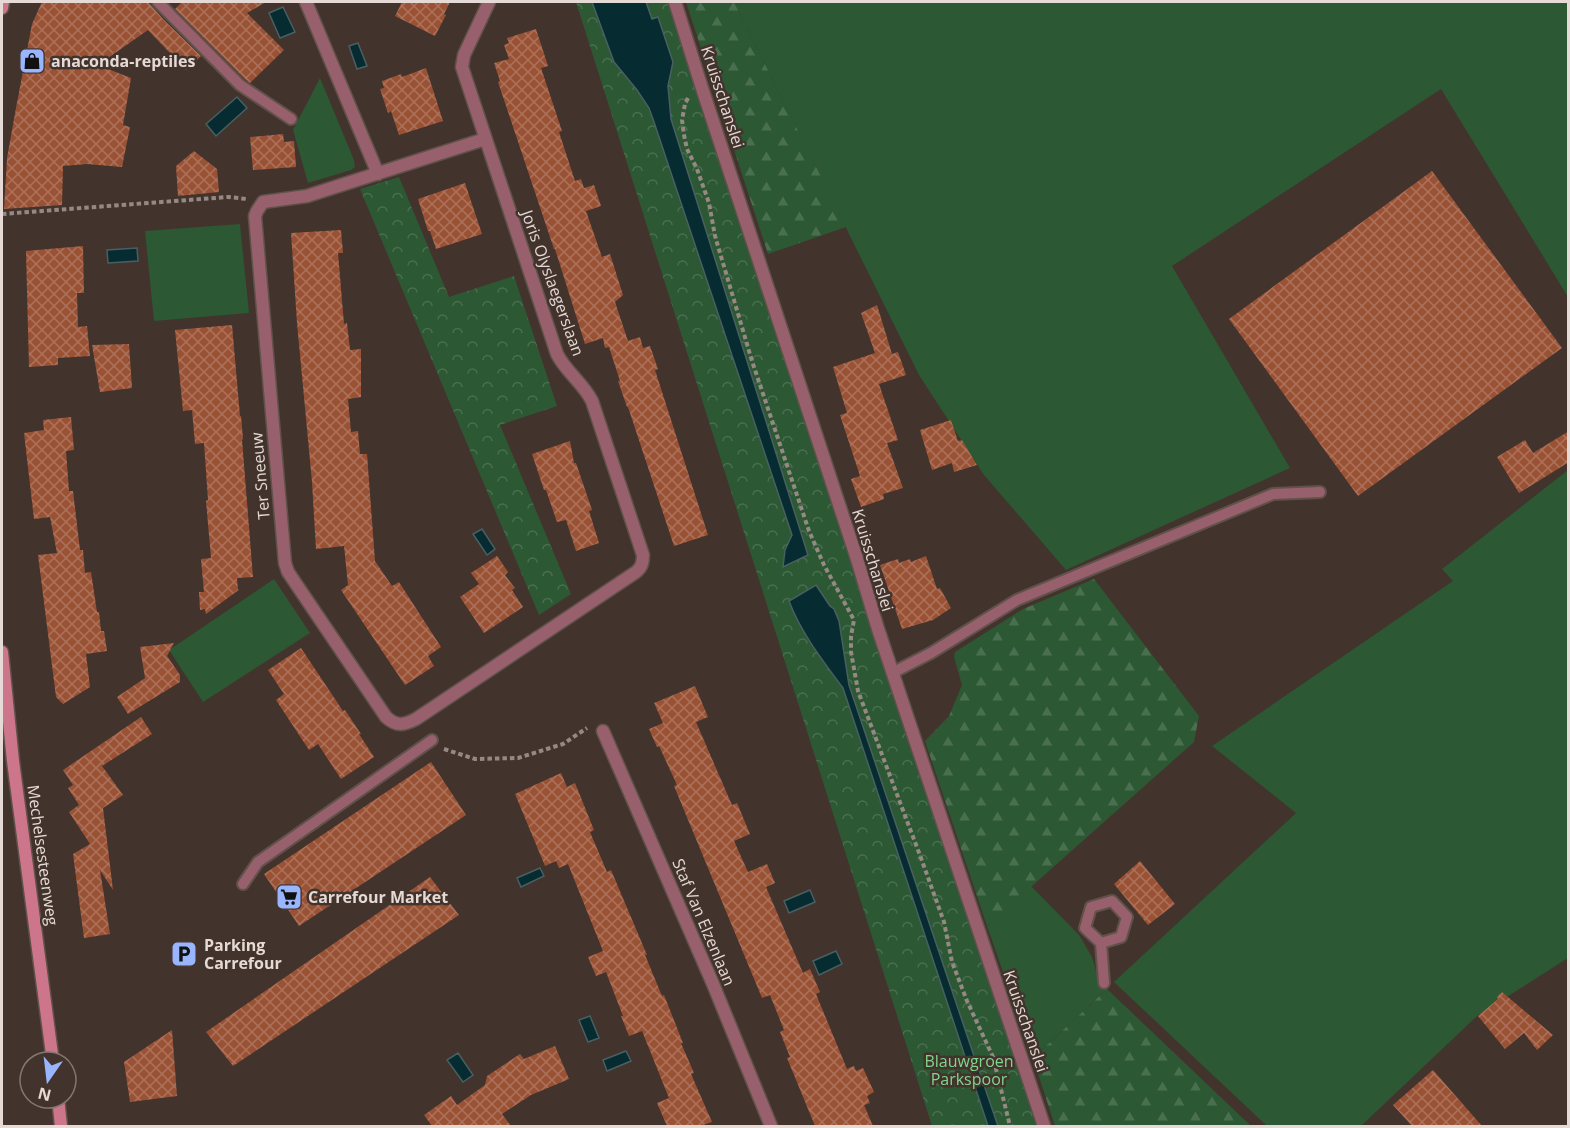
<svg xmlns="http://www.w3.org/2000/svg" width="1570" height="1128" font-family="'Open Sans',sans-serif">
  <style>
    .green { fill: #2c5833 }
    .forest { fill: url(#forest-firs) }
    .park { fill: url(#park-crowns) }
    .water { fill: #062b31; stroke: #496062; stroke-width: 1.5 }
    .building { fill: url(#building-cross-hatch) }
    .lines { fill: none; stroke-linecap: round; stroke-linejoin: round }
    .lane-casing { stroke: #60514b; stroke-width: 14 }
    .street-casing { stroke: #60514b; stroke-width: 15 }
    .secondary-casing { stroke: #60514b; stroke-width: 15 }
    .path { stroke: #968984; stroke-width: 4; stroke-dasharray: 4.5 3; stroke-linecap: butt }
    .lane { stroke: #98606d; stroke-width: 10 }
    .street { stroke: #98606d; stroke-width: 12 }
    .secondary { stroke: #cd758b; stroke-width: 12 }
    .labels { text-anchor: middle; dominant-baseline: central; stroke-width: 5; stroke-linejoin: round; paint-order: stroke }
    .poi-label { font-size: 16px; font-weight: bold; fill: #e5dad6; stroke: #43332d; text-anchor: start }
    .street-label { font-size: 16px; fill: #e5dad6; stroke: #43332d }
    .park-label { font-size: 16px; fill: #7fd68c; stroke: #43332d }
  </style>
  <defs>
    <pattern id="forest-firs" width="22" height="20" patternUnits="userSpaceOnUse" patternTransform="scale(1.5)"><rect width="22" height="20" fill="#2c5833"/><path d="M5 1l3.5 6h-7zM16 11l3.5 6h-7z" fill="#4a6f50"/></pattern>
    <pattern id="park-crowns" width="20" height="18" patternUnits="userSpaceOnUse" patternTransform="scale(1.5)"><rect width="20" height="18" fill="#2c5833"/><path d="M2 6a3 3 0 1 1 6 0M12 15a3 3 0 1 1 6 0" fill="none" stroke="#4a6f50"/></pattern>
    <pattern id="building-cross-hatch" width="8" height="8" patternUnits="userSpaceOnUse" patternTransform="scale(1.5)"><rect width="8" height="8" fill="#9a5235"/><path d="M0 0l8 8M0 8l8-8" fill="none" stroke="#ad725b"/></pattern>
  </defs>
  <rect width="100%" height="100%" fill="#43332d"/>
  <path class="green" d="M734,2H1568V297L1441,89L1172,266L1290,468L1066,570L984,475L919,375Z
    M320,78L354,160L355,167L351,170L308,183L293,130Z
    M240,224L249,313L154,321L145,231Z
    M1568,470V958L1477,1016L1361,1126H1267L1114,982L1296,813L1212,746L1453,581L1442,569Z
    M274,579L310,633L203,702L169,650Z
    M1031,886L1079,935L1092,957L1097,974L1107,989L1033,1058L987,926Z"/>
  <path class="forest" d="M686,2H734L846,227L768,254Z
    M1094,579L1199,716L1194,742L987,926L925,741L949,716L962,685L954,657L955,652L1023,609Z
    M1107,989L1251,1126H1055L1033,1058Z"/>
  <path class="park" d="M576,2H675L1044,1126H932Z
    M399,177L449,297L514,276L557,406L500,425L571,594L539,615L360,189Z"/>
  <path class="water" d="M592,2H646L652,19L658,17L673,62L668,86L671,119L808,555L783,567L785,550L792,535L654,122L649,108L637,90L614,62Z
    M283,7L295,32L280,38L269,13Z
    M358,43L367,66L357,69L349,46Z
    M237,97L247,108L216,136L206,124Z
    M137,248L138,261L108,263L107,250Z
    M482,529L495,549L487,555L473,534Z
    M816,585L830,606L834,609L839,621L849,685L973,1053L998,1126H988L843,688C823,661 801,633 789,601Z
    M540,868L544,876L521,887L517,878Z
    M810,890L815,902L789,913L784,901Z
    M836,951L842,964L819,975L813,961Z
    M590,1016L599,1038L588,1042L579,1020Z
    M626,1051L631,1061L607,1071L603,1060Z
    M458,1053L473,1075L463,1082L447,1060Z"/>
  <path class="building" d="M42,2H148L164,20L201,56L186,70L148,30L98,65L131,78L123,125L130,127L122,167L87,164L63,166L62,205L4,209L7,158L16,108L32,24Z
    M182,2H266L247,13L284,50L250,83L245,79L175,9Z
    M402,2H450L444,14L446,15L435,36L395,16Z
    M536,29L548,66L541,68L562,131L559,132L575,181L581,179L584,188L594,185L601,206L586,211L602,257L610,254L623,295L615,302L628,341L640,337L643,348L650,346L658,369L655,370L708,535L674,546L628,407H627L618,381H620L609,347L605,348L603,338L585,344L555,249H554L498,82L500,81L494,63L509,59L504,45L509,43L507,38Z
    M426,68L443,121L399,135L391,111L388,113L380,89L384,88L382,81L401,74L402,77Z
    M283,134L284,142L294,141L296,167L253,170L250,137Z
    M194,151L217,169L219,192L178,196L176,166Z
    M1432,171L1562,348L1358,496L1229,319Z
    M465,183L482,234L436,249L430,231H428L418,199Z
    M341,230L343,253H338L344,324L347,323L350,350L361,349V397L348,399L351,432L358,431L360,454H367L375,561L392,586L399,582L441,647L428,656L434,666L405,685L341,590L348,585L344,546L316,549L312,482L297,323L291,233Z
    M83,246L84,293H77L78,327L87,326L90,356L58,358V365L29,367L26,251Z
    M877,305L892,354L898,352L906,375L879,384L898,440L887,443L903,488L883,494L884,499L861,507L851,479L860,476L840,415L847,413L833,367L875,353L861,313Z
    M232,325L240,416H241L243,439L242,440L253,577L237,578L238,590L240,589L206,614L205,609L200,610L199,592H204L201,559L211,558L206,501L208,500L204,443L195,444L192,410L183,411L175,330Z
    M129,344L132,388L100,392L92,345Z
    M71,417L74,450L66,451L69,491H73L80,550H83L85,573L91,572L97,612H99L101,631H104L107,651L86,654L90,687L63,704L56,697L38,555L57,553L50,517L34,519L24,433L44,430L43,420Z
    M951,420L958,441L962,440L977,465L954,472L952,463L932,470L920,430Z
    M1569,431V462L1519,493L1497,457L1525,440L1533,453Z
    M570,441L574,463H576L592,510L589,511L599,543L576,551L566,520L557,522L546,490H544L532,454Z
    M497,556L508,572L505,575L515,588L512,590L523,607L484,633L460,597L479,584L471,573Z
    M926,556L937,589L940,588L951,608L933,620L902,629L880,565L898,559L899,563L910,559L911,562Z
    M174,643L167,656L180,675V682L128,714L117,697L145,678L140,647Z
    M301,648L343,711L345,710L361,734H359L374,757L341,779L318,744L309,750L276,700L284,694L268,670Z
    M695,686L708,717L696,722L732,805L737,803L750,834L734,841L748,872L767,864L775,883L766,887L803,973L810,969L820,992L816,994L847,1069L854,1066L856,1071L863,1068L874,1092L867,1096L870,1103L864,1105L873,1126H815L787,1058L790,1057L780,1032L784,1030L770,995L762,998L674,786L677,785L659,746L657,747L649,729L663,723L654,703Z
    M141,717L152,734L102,766L123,795L103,808L113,890L100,870L110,934L84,938L73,854L90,844L69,812L79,805L68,788L73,785L63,770Z
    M431,762L466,815L299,926L264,874Z
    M561,773L567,787L575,783L594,830L590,832L607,872L611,870L647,955H645L662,996L664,995L683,1043H681L694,1073L691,1074L712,1122L700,1126H667L657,1103L669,1098L642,1031L629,1036L621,1016H623L606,972L596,976L588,957L603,951L568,864L559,868L556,861L545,866L515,794Z
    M1140,861L1175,904L1148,925L1114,884Z
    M430,877L459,915L233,1066L206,1032Z
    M1502,992L1553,1035L1537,1050L1524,1033L1505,1049L1478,1016L1498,999L1497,997Z
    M172,1030L177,1096L130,1102L124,1062Z
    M555,1046L569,1079L531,1095L502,1114L511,1126H432L424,1115L451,1096L457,1105L485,1085L487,1076L520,1054L524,1059Z
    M1433,1070L1482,1126H1412L1393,1105Z"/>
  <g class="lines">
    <g class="lane-casing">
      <path id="lane" d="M158,2L240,85L291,119
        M892,673L931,653L1017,600L1273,494L1320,492
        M243,884L258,862L432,740
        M1101,943L1121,937L1127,917L1112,901L1091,907L1085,928L1101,943L1104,983"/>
    </g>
    <g class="street-casing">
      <path id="street" d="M306,2L378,174
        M675,2L701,85L856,556L878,629L1044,1126
        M485,139L307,196L263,202L257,211L255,216L285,563L288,572L386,717C397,727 404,725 416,719L636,572C642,567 643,562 643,555L592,401C583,383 566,372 557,354L462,67L464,55L489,2
        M603,731L713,984L771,1126"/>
    </g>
    <g class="secondary-casing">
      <path id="secondary" d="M2,8L3,2
        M2,652L13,761L53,1062
        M58,1098L61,1126"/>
    </g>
    <path class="path" d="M688,98L685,104L682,120L684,135L687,149L697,169L709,203L715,236L752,361L809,531L824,565L854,620L851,636V652L858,691L921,858L944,922L952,962L967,1001L993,1057L1010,1126
      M2,214L228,197L247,199
      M444,749L475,759L518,758L563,744L587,728"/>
    <use href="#lane" class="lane"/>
    <use href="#street" class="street"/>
    <use href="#secondary" class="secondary"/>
  </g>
  <defs>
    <g id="shop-square" transform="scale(1.35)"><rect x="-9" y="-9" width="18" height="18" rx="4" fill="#98b5fd" stroke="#43332d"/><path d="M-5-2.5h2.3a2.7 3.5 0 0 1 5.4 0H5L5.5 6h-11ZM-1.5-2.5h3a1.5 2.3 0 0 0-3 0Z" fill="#111"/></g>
    <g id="supermarket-square" transform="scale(1.35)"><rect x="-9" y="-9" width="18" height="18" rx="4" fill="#98b5fd" stroke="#43332d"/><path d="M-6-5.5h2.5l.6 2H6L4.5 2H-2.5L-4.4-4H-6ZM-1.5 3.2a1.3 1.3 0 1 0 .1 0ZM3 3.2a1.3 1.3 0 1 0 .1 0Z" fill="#111"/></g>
    <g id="parking-square" transform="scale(1.35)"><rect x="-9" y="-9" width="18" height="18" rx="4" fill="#98b5fd" stroke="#43332d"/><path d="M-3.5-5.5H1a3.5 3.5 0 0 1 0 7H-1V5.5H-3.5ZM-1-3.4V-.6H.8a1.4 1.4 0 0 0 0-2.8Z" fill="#111"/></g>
  </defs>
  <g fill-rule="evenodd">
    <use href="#shop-square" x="32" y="61"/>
    <use href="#supermarket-square" x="289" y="897"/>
    <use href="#parking-square" x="184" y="954"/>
  </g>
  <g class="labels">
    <g class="poi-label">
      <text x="51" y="61">anaconda-reptiles</text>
      <text x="308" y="897">Carrefour Market</text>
      <text x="204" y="945">Parking<tspan x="204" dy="18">Carrefour</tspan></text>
    </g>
    <g class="street-label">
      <text transform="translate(723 97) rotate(72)">Kruisschanslei</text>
      <text transform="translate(553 283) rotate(70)">Joris Olyslaegerslaan</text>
      <text transform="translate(260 476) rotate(-95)">Ter Sneeuw</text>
      <text transform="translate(873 560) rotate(73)">Kruisschanslei</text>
      <text transform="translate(43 855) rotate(82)">Mechelsesteenweg</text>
      <text transform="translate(704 922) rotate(67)">Staf Van Elzenlaan</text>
      <text transform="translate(1026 1021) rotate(71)">Kruisschanslei</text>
    </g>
    <g class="park-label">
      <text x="969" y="1061">Blauwgroen<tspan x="969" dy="18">Parkspoor</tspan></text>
    </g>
  </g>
  <rect width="1570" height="1128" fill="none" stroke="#e5dad6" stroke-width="6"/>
  <g transform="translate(48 1080) rotate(194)"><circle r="28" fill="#43332d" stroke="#847671" stroke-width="1.5"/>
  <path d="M0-4.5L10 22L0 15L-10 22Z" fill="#98b5fd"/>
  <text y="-9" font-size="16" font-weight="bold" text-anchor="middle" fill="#e5dad6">N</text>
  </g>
</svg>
